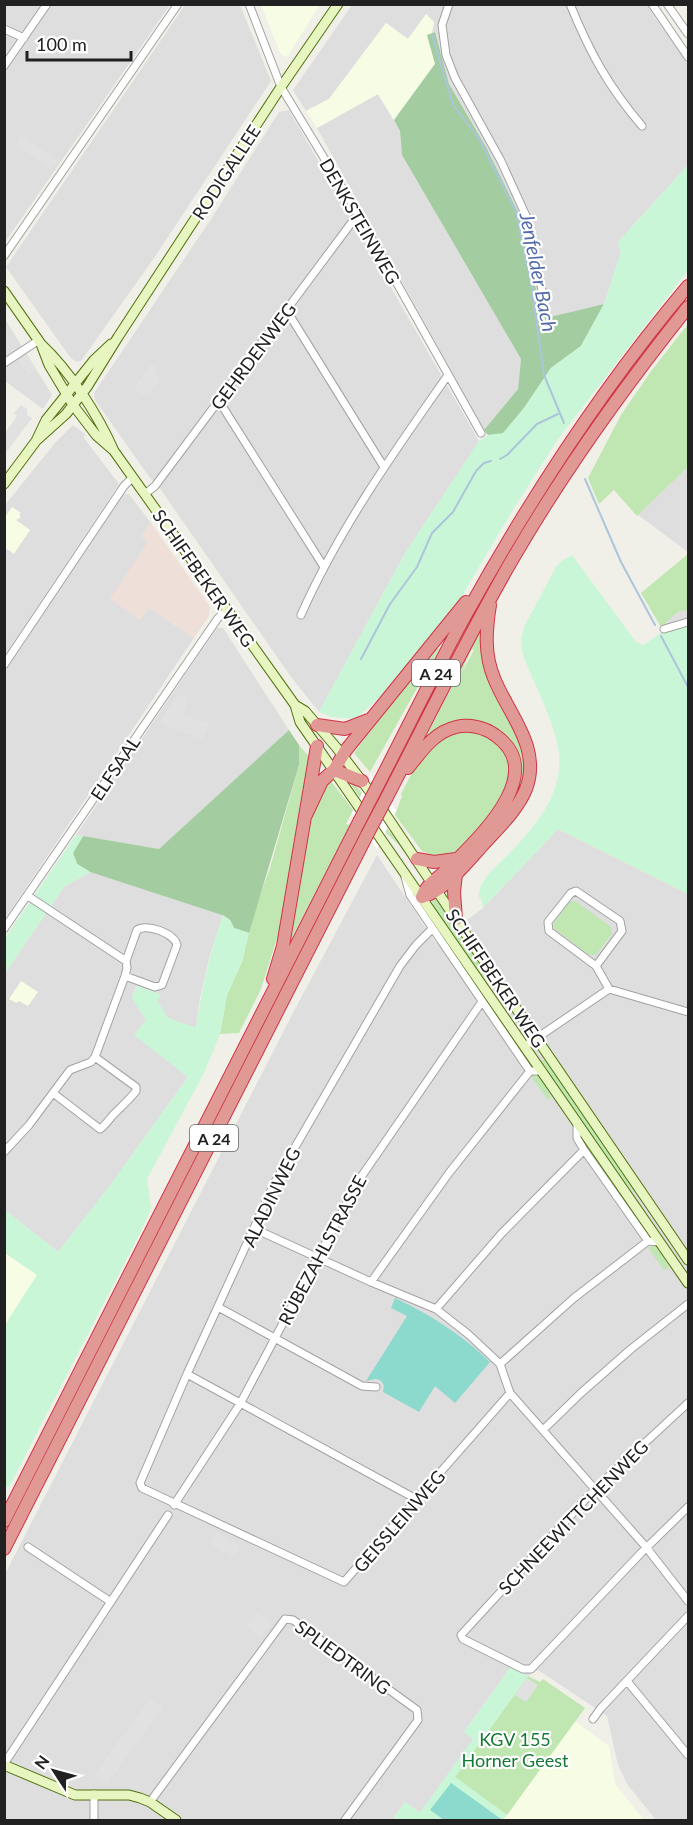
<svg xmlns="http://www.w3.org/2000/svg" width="693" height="1825" font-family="Lato,sans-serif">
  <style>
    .residential { fill: #dfdede }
    .commercial { fill: #efdfd9 }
    .education { fill: #f7fde4 }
    .grass { fill: #c0e6b2 }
    .forest { fill: #a3cca0 }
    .park { fill: #c9f6d7 }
    .pitch { fill: #8cd9cd }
    .parking { fill: #e1e1e1 }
    .pier { fill: #fff }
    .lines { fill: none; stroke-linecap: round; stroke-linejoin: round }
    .stream { stroke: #acc5da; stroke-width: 2 }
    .street-casing { stroke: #a2a2a2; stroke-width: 9 }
    .secondary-casing { stroke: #50720d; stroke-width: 11 }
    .highway-casing { stroke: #cf3546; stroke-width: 14 }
    .street { stroke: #fff; stroke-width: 7 }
    .secondary { stroke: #e7f5c1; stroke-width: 9 }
    .highway { stroke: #e19996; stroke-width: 12 }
    .highway-bridge-casing { stroke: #cf3546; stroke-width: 14; stroke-linecap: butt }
    .highway-bridge { stroke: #e19996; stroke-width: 12 }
    .labels { text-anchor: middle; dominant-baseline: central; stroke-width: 4.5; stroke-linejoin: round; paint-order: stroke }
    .shield { fill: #fff; stroke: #646464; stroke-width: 1.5 }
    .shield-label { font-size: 16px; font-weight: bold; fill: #212121 }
    .street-label { font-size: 18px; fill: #212121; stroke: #fff }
    .park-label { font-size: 18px; fill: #147934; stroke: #fff }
    .water-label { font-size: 20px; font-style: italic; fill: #536baa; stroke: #fff }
  </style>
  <rect width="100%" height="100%" fill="#f0efe8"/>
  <path class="residential" d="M5,5H170L5,242Z
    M185,5H240L271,81L154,258L81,361L76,362L70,357L6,267Z
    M352,5H650L654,16L688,63V165L618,242L621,252L604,304L550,317L539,305L521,218L486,147L449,84L435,32L432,33V26L427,14L408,39L386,23L329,99L306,111L293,90Z
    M378,94L400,131L402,155L521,359L518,389L484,430L317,128Z
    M289,110L479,441L404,555L319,712L291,677L161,490L150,478L95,400L94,393L211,219L279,112Z
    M4,317L52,395L43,409L5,381Z
    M73,425L85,434L84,438L119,484L5,655V505L55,443Z
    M688,467V552L638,515Z
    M124,494H129L151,523L141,536L148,542L149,608L194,638L5,919V672Z
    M688,610V625L661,627L678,612Z
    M217,628H223L289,730L159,849L76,835Z
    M558,829L688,894V1820H656L627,1784L618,1765L607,1716L538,1670L528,1676L510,1668L464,1732L474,1738L420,1813L405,1802L392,1820H5L4,1576L295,1009L377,855L436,943L483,908Z
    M90,872L223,915L210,955L200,998L196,1028L167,1018L158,1002L160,994L136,986L132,998L146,1020L135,1035L188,1077L109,1187L58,1252L5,1210V973L64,887Z"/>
  <path class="commercial" d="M151,523L210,607L209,616L194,638L149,608L140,620L110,599L148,542L141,536Z"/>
  <path class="education" d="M261,5H320L287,57L281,55Z
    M426,14L434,22L432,33L427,35L435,63L394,120L378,94L317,128L306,111L329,99L386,23L408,39Z
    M12,507L21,513L19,515L21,517L16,520L30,530L14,554L4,547L5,517Z
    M21,981L38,992L28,1006L19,1001L16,1003L9,999Z
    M5,1253L37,1275L5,1325Z
    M575,1721L609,1746L615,1784L644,1820H502Z"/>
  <path class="grass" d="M688,324V467L638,515L637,516L614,490L599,504L588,478L621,415L652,370Z
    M688,554V610L678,612L661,627L641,593Z
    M482,629L519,735L526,768L518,797L497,820L517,770L485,726L425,739L471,650L461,674L474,650L471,649Z
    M434,648L439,649L370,772L354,753Z
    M465,730C485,735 500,738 507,760C518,798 477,832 453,856H433L422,851L395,815L402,796L401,794C416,764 430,739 465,730Z
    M299,745L312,760L283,919L261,989L239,1033L220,1034L227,995L242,962L253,915L270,868L299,765Z
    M347,779L358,788L387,829L401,843L425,881L399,845L383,830Z
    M330,780L353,810L346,824L350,825L285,951L308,826L321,789Z
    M412,890L529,1060L527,1061L410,891Z
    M436,899L498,992L482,977L433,906L432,901Z
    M575,901L611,927L612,934L596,955H589L554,928V923L569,902Z
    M544,1059L638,1194L635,1193L618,1175L541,1061Z
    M530,1075H540L551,1098L549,1100L547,1099Z
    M581,1134L641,1222L638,1223L578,1136Z
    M655,1246L659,1248L669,1268L666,1270L663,1269L648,1247Z
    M528,1676L540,1682L543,1679L585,1708L507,1815L455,1777Z"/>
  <path class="forest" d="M435,32L449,84L486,147L521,218L539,304L547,303L550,317L604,304L581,346L551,368L524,408L503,434L488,435L484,430L518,389L521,359L402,155L400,131L394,120L435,64L427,35Z
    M289,730L299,745V765L249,933L234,928L230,920L222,915L90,872L77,864L73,853L83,836L159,849Z"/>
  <path class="park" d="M688,165V270L558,439L509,516L453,611L390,688L355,719L332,717L319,712L404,555L479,441L488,435L503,433L524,408L551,368L581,346L604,304L621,252L618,242Z
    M572,555L636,642L644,645L663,631L688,625V894L558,829L483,908L481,898H479C478,879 496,867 509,854C535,826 563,795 559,754C556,725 535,685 524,658C520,646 521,637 525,625L556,567L563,560Z
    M76,835L83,836L73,853L77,864L90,872L64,887L5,973V938Z
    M223,915L230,920L234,928L249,933L242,962L227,995L220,1034L204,1073L147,1179L151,1208L141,1231L9,1487H5V1325L37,1275L5,1253V1210L58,1252L109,1187L188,1077L134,1035L146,1020L132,998L137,986L160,994L158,1002L168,1018L196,1028C202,989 210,952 223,915Z
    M510,1668L528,1676L455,1777L507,1815L502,1820L430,1810L444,1820H392L405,1802L420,1813L473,1739L464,1732Z"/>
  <path class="pitch" d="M395,1298C431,1315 461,1334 490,1362L455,1403L435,1386L419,1412L383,1392L384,1385L380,1380L375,1379L366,1381L407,1316L391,1308Z
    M451,1783L501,1819L500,1820H444L430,1810Z"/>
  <path class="parking" d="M21,137L60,159L51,170L17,145Z
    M27,355L36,370L29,375L18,362Z
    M151,364L159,370L155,375L160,379L149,395L145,392L142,395L134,389Z
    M21,405L27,409V415L32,418L5,454V433L17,416L14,413Z
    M179,694L189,699L182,715L210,724L202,739L159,723Z
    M216,1532L241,1546L234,1558L209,1545Z
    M256,1613L271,1623L261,1637L247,1627Z
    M527,1678L538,1685L526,1702L515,1695Z
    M150,1698L163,1707L107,1784L94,1775Z"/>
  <path class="pier" d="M371,775L396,810L377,849L352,813Z"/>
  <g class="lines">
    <path class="stream" d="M432,35L453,105L478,137L516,212L531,283L544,375L564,423
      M500,459L507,455L537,424L558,414
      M585,479L621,562L655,625
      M661,636L688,687
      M361,659L390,604L417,567L432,533L453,512L476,471L484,463L491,461"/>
    <g class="street-casing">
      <path id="street" d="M249,4L281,87L358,214L481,433
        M449,4L442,25L446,55L455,78L501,161L527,218L542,290
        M570,4C590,53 608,86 642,126
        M652,4L688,57
        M667,4L688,34
        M4,29L24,38
        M4,66L47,4
        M4,256L178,4
        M287,311L384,467
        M4,363L39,340
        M219,401L324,567
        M145,494L155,486L358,214
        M301,615C339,529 394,452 448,375
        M664,629L688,622
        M4,665L124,486L133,477
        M405,877L410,895L527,1067L530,1071H542
        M28,896L126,961
        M4,929L218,618L227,610
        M432,929L416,945L400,966L276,1180L187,1374L140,1483L142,1488L344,1582L510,1393
        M596,966L622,931L620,921L576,891L571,893L548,922L549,931L596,966L609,989
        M525,1046L609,989L688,1012
        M53,1093L100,1129C106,1125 109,1119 114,1114C122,1106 129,1100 136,1091V1087L95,1057
        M577,1122V1138L584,1150L648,1241L660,1242
        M4,1152L29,1125L70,1070L91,1062L95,1057L125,976L127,968L126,961L137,930C146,923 174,933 177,945L162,985L155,987L125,976
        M255,1229L371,1282L436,1309L468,1334L500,1364L510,1393L646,1547L688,1601
        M371,1282L449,1173L530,1071
        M218,1307L362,1386L376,1387
        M436,1309L502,1233L584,1150
        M500,1364L574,1298L648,1241
        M187,1374L418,1500
        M688,1403L595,1489L461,1635L463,1639L523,1669H531L641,1553L688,1507
        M543,1430L581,1393L631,1349L688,1304
        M174,1505L240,1404L359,1180L481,1003
        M28,1547L111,1602
        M627,1681L688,1755
        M593,1719L601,1708L688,1616
        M4,1764L168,1515
        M150,1802L285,1619L293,1620L417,1710L418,1720L345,1820
        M94,1820V1794"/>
    </g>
    <g class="secondary-casing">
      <path id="secondary" d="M4,291L41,344L49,365L73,405L96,435L112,449
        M41,344C70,371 98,415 114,451L295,705L300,722L688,1283
        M36,441L66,414L87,387L118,337L281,87L338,4
        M4,484L36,441L46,420L94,360L111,344
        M295,705L305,711L336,747L374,797L496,979L688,1260
        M4,1765L75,1795H129L140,1798L150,1802L176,1820"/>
    </g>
    <g class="highway-casing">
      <path id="highway" d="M317,725L345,729L368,720
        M408,768C421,752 434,732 456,727C469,724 484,727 495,735C550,773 478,838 450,867C440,877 427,883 422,897
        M334,770L362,781
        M378,785C407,729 434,673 464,618C528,502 602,388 688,286
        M387,797C428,718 467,638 512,560C563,472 624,387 688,307
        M306,815L322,781L334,770L346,750L466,602
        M417,859L434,862L456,859
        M456,874L454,892L456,919
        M422,897C443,892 467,863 481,847C497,829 517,811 526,789C542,747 508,714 494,678C484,654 486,630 490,605
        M273,979L283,946L317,746
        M4,1521L359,822
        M4,1549L367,835"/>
    </g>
    <use href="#street" class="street"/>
    <use href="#secondary" class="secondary"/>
    <use href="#highway" class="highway"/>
    <g class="highway-bridge-casing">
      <path id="highway-bridge" d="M359,822L378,785
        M367,835L387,797"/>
    </g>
    <use href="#highway-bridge" class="highway-bridge"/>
  </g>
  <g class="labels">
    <g class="shield">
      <rect x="412" y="660" width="48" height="26" rx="4.5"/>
      <rect x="190" y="1125" width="48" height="26" rx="4.5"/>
    </g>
    <g class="shield-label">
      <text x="436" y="673">A 24</text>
      <text x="214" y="1138">A 24</text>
    </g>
    <g class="street-label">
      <text transform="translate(226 172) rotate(-57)">RODIGALLEE</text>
      <text transform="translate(360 221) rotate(60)">DENKSTEINWEG</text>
      <text transform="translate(253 356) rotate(-53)">GEHRDENWEG</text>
      <text transform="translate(204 578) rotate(55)">SCHIFFBEKER WEG</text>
      <text transform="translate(115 768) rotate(-56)">ELFSAAL</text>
      <text transform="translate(496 978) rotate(56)">SCHIFFBEKER WEG</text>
      <text transform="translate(271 1197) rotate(-64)">ALADINWEG</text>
      <text transform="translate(322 1250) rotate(-62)">RÜBEZAHLSTRASSE</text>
      <text transform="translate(573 1517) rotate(-46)">SCHNEEWITTCHENWEG</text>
      <text transform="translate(399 1521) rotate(-49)">GEISSLEINWEG</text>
      <text transform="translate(343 1657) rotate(36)">SPLIEDTRING</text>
    </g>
    <g class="park-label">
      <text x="515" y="1739">KGV 155<tspan x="515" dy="21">Horner Geest</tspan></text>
    </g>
    <g class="water-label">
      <text transform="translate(539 272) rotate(79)">Jenfelder Bach</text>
    </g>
  </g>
  <rect width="693" height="1825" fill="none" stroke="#212121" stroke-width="12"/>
  <g transform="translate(54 1771) rotate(306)" stroke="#ffffff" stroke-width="4.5" paint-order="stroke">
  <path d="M0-4.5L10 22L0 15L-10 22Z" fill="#212121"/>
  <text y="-9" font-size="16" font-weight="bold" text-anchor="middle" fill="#212121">N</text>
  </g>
  <path d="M27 51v9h104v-9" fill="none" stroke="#212121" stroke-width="3"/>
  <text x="36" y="51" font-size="18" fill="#212121" stroke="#ffffff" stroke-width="4.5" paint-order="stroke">100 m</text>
</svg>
